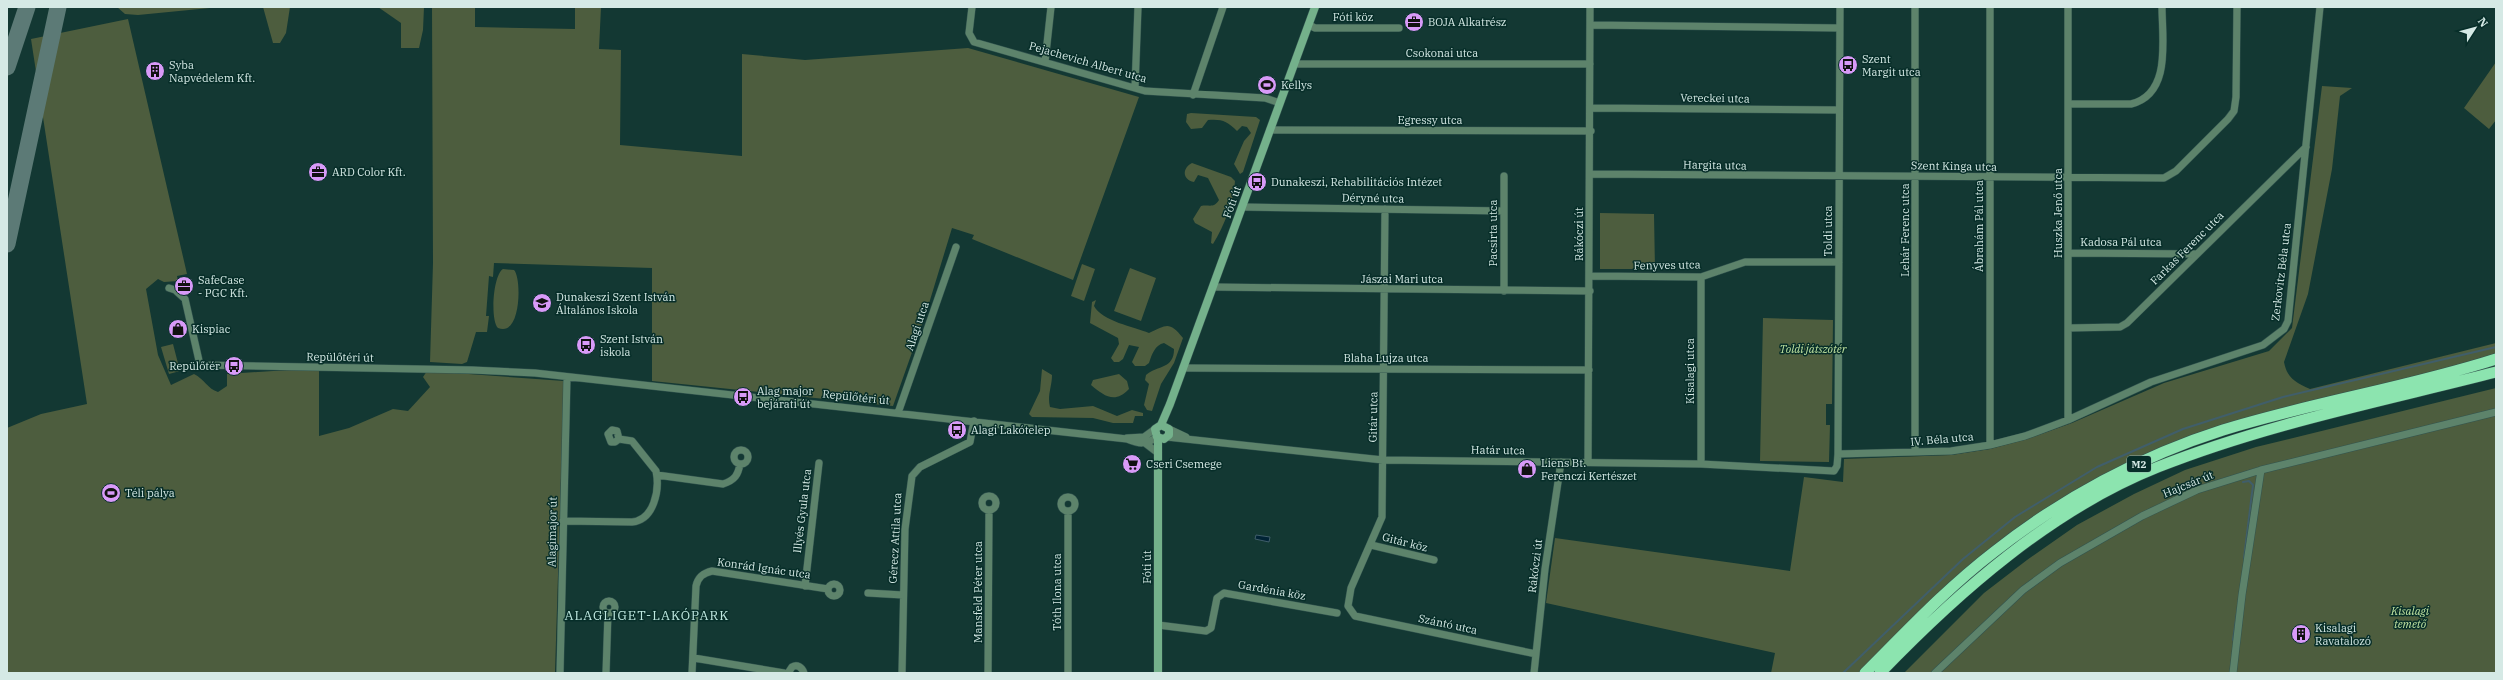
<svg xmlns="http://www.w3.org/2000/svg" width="2503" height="680" font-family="'IBM Plex Serif',serif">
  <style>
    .green { fill: #4d5d3e }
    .water { fill: #002335; stroke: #405e6a }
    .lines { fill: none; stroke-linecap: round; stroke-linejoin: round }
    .stream { stroke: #405e6a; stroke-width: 2 }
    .taxiway { stroke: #5c7a76; stroke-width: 17 }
    .minor-casing { stroke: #32544f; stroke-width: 8 }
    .secondary-casing { stroke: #32544f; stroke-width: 9 }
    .trunk-casing { stroke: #32544f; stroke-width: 12 }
    .minor { stroke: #5d836b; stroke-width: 7 }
    .secondary { stroke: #74b18b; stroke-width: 8 }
    .trunk { stroke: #8ce4af; stroke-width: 11 }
    .labels { text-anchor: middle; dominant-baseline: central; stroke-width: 3; stroke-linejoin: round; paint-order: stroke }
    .shield { fill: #072e29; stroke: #97b1ad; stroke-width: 1 }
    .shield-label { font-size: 10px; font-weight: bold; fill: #d5e9e5 }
    .street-label { font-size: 11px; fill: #d5e9e5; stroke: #072e29 }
    .poi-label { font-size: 11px; fill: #d5e9e5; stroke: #072e29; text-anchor: start }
    .park-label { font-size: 11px; font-style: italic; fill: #c2e4a2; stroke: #072e29 }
    .quarter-label { font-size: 13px; letter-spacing: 1px; fill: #bfe8e0; stroke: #072e29 }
  </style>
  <rect width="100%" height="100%" fill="#133833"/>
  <path class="green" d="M117,7H220L138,15L125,14Z
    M263,7H290L286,33L280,43H273Z
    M378,7H424L423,30L419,48H401V23Z
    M432,7H475V27L575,29V7H601L599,49L621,50L620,145L742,156V54L805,60L968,48L1139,97L1073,280L972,239L974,235L952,228L927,310L893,406L652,381V268L494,263L493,277L489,276L486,316H489L487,332H476L467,362L462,364L430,362L433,263Z
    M128,19L187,274L177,276L178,281L164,282L158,279L146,289L158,355L171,385L194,374C204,379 208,389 218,392L227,386V374L319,368V436L349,428L393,409L408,411L430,387L423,377L427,371L564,381L555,673H7V428L41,414L87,404L31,39Z
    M2496,62V120L2489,129L2464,108Z
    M2322,86L2352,88L2340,96L2332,169L2308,294L2284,362C2287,378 2295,382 2310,389L2496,343V355L2222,428L2046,511L1906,627L1858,673H1771L1775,653L1546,603L1555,538L1790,571L1804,477L1843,482L1844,459L1951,455L1990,449L2024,440L2072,423L2164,383L2269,351L2292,328Z
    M1191,113L1256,117L1260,120L1243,172L1240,174L1234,164L1244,141L1251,133L1247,127L1242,126L1237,131C1227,121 1222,119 1208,120L1202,128L1191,129L1186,122L1187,114Z
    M1192,163L1231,177L1235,181C1234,201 1224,226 1213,244L1211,243L1212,232L1195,223L1193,219L1201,206C1209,204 1213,209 1219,200L1208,178L1198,175L1194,182C1182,180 1182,168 1192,163Z
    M1600,213L1654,214L1655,269H1600Z
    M1082,264L1095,269L1084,301L1071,296Z
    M1130,268L1156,278L1141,321L1114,311Z
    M503,269L514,270C522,278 521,338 498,328C490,320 493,275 503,269Z
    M1096,300L1094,306C1102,321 1134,327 1149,333C1167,325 1169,321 1183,338L1174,363L1161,384L1152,411L1147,410L1144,405L1149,384L1145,380L1146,375C1158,365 1174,369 1174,349L1164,343C1155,345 1152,354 1149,363L1145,366H1135L1132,362L1139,347L1129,345L1123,359L1119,362H1114L1111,358L1119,344L1118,338L1090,323L1092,302Z
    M1763,318L1833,320L1832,404H1826V425H1830L1829,462L1760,461Z
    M173,344L180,371L169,374L161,347Z
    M1042,369L1052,375C1052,387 1047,395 1050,407L1060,409L1093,406L1117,416L1132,410L1143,413V416H1135L1133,423H1113L1093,418L1032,417L1029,414L1040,391Z
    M1119,374L1127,381L1129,389C1115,404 1104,396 1091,385L1093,380Z
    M2496,388V673H1904L1984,593L2027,560L2077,525L2134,494L2185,470L2256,447Z"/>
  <path class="water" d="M1256,535L1270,537L1269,542L1255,539Z"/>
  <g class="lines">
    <path class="stream" d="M2243,482L2249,481L2253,485L2244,558
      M2233,640L2238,606
      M1843,673L1963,559L2015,517L2097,467L2183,429L2283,397L2496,347"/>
    <path class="taxiway" d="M7,67L27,7
      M7,244L58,7"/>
    <g class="minor-casing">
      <path id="minor" d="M972,7L969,33L974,42L1145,91L1265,98L1280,103
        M1309,25L1315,28H1399
        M1590,25L1840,28
        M1045,62L1051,7
        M1294,64H1590
        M1135,88L1138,7
        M1193,95L1223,7
        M2069,104H2131C2172,94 2162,39 2162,7
        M1591,108L1839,110
        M1270,130L1591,131
        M1590,174L2164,178L2176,171L2228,119L2234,111L2236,97L2237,7
        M1504,176V291
        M1242,207L1504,211
        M1385,209L1382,517L1351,588L1348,606L1355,616L1536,654
        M2069,253L2197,254
        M1590,276L1701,277L1745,262H1839
        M1701,277V464
        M1213,287L1590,291
        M169,288L175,290L185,299L200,365L472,370L535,373L1127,439C1139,444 1146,445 1157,437
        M2068,328L2120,327L2127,323L2306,147
        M1183,368L1589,370
        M898,413L956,247
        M2068,420V7
        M1169,429L1186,437
        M1167,437L1383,460L1701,464L1834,471L1837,466L1838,454L1840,7
        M1127,438L1144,437L1155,429
        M1145,443L1158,453
        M1990,445V7
        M734 457a7 7 0 1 1 14 0a7 7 0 1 1-14 0Z
        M1915,452V7
        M1838,454L1951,451L1990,445L2025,436L2068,420L2151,382L2263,345L2284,329L2288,321L2320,7
        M1588,462L1590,7
        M657,475L723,484C735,480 738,475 740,464
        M982 503a7 7 0 1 1 14 0a7 7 0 1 1-14 0Z
        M1061 504a7 7 0 1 1 14 0a7 7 0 1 1-14 0Z
        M563,521L632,522C654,520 660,490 656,471L632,441L619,439L615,442H611L608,434L612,430L617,431L619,439
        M1371,545L1434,560
        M828 590a6 6 0 1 1 12 0a6 6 0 1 1-12 0Z
        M805,586L819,463
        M868,593L903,595
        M603 607a6 6 0 1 1 12 0a6 6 0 1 1-12 0Z
        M1158,625L1206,631L1211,628L1217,598L1224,593L1337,613
        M694,658L784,673
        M560,673L567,377
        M606,673L608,613
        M692,673L696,586C698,577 703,573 712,571L828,589
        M788,673L792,667C797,664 802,667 804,673
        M902,673L905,529L912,476L920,467L970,442L974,421
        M988,673L989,510
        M1068,673V512
        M1534,673L1545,569L1561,462
        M1935,673L2023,590L2060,563L2142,516L2197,490L2261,470L2496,412
        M2233,673L2242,595L2261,470"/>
    </g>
    <g class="secondary-casing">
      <path id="secondary" d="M1161,425L1169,429V435L1164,439L1157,437L1155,429L1161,425L1170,404L1315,7
        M1158,438V673"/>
    </g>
    <g class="trunk-casing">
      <path id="trunk" d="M1865,673C1906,632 1947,588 1994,552C2061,499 2141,456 2223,430C2313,402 2406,388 2496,359
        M1880,673C1958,592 2052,509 2158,467C2266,424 2383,401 2496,372"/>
    </g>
    <use href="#minor" class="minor"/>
    <use href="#secondary" class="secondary"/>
    <use href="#trunk" class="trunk"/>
  </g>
  <defs>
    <g id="office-disc" transform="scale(1)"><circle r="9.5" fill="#d89af8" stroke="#072e29"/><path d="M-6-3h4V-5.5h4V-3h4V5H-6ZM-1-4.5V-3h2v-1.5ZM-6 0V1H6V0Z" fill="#111"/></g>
    <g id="bus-disc" transform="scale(1)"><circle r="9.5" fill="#d89af8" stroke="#072e29"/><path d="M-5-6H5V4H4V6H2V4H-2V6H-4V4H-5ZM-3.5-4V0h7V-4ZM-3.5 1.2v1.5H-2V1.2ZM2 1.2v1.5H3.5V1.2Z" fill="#111"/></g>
    <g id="building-disc" transform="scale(1)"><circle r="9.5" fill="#d89af8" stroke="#072e29"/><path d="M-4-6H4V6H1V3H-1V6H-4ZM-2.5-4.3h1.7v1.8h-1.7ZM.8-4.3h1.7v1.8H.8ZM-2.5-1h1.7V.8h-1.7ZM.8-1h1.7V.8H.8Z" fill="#111"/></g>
    <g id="stadium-disc" transform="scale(1)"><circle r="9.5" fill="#d89af8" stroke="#072e29"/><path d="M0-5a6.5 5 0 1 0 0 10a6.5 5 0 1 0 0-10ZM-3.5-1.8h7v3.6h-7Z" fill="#111"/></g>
    <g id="school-disc" transform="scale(1)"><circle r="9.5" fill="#d89af8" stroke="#072e29"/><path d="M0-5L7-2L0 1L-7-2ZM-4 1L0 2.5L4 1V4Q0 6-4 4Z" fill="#111"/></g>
    <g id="shop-disc" transform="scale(1)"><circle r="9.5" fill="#d89af8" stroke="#072e29"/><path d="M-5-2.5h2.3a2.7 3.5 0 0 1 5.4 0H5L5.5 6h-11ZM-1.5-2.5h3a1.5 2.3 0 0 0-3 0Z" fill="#111"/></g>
    <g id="supermarket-disc" transform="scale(1)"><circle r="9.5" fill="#d89af8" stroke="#072e29"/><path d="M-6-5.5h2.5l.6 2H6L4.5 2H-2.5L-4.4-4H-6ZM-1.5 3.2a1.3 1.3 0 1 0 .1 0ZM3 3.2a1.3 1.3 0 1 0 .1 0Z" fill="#111"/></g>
  </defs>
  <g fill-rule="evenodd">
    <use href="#office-disc" x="1414" y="22"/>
    <use href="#bus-disc" x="1848" y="65"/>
    <use href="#building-disc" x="155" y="71"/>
    <use href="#stadium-disc" x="1267" y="85"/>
    <use href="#office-disc" x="318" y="172"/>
    <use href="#bus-disc" x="1257" y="182"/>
    <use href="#office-disc" x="184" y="286"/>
    <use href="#school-disc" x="542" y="303"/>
    <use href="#shop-disc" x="178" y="329"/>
    <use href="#bus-disc" x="586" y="345"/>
    <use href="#bus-disc" x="234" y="366"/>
    <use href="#bus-disc" x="743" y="397"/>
    <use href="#bus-disc" x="957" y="430"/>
    <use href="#supermarket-disc" x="1132" y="464"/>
    <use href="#shop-disc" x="1527" y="469"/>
    <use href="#stadium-disc" x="111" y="493"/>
    <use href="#building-disc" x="2301" y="634"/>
  </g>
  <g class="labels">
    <rect class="shield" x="2127" y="456" width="24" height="16" rx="3"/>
    <g class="shield-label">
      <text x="2139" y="464">M2</text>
    </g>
    <g class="street-label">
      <text x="1353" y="17">Fóti köz</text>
      <text x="1442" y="53">Csokonai utca</text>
      <text transform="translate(1088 62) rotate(16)">Pejachevich Albert utca</text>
      <text transform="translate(1715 98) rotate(1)">Vereckei utca</text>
      <text x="1430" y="120">Egressy utca</text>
      <text transform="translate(1715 165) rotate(1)">Hargita utca</text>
      <text transform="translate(1954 166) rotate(1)">Szent Kinga utca</text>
      <text transform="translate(1373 198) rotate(1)">Déryné utca</text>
      <text transform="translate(1232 202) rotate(-70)">Fóti út</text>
      <text transform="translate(2058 213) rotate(-90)">Huszka Jenő utca</text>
      <text transform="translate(1979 226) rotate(-90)">Ábrahám Pál utca</text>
      <text transform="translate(1905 230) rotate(-90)">Lehár Ferenc utca</text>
      <text transform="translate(1828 231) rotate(-90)">Toldi utca</text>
      <text transform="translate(1493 233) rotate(-90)">Pacsirta utca</text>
      <text transform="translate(1579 234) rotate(-90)">Rákóczi út</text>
      <text x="2121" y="242">Kadosa Pál utca</text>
      <text transform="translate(2187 248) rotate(-45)">Farkas Ferenc utca</text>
      <text transform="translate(1667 265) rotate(-1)">Fenyves utca</text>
      <text transform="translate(2281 272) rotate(-83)">Zerkovitz Béla utca</text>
      <text x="1402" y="279">Jászai Mari utca</text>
      <text transform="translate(917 326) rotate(-71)">Alagi utca</text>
      <text transform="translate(340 357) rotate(1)">Repülőtéri út</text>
      <text x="1386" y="358">Blaha Lujza utca</text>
      <text transform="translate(1690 371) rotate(-90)">Kisalagi utca</text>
      <text transform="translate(856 397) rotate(6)">Repülőtéri út</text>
      <text transform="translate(1373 417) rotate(-89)">Gitár utca</text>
      <text transform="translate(1942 439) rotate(-5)">IV. Béla utca</text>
      <text transform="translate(1498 450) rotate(1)">Határ utca</text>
      <text transform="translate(2188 484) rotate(-22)">Hajcsár út</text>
      <text transform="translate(802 511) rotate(-83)">Illyés Gyula utca</text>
      <text transform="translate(552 532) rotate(-89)">Alagimajor út</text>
      <text transform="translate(895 538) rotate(-87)">Gérecz Attila utca</text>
      <text transform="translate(1405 542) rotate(14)">Gitár köz</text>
      <text transform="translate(1535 566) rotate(-83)">Rákóczi út</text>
      <text transform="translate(1147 567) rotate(-90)">Fóti út</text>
      <text transform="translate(764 568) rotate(8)">Konrád Ignác utca</text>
      <text transform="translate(1272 590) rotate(10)">Gardénia köz</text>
      <text transform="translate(978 592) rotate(-90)">Mansfeld Péter utca</text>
      <text transform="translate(1057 592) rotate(-90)">Tóth Ilona utca</text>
      <text transform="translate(1448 624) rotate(12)">Szántó utca</text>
    </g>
    <g class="poi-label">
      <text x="1428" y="22">BOJA Alkatrész</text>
      <text x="1862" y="59">Szent<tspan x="1862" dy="13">Margit utca</tspan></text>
      <text x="169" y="65">Syba<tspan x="169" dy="13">Napvédelem Kft.</tspan></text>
      <text x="1281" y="85">Kellys</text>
      <text x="332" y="172">ARD Color Kft.</text>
      <text x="1271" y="182">Dunakeszi, Rehabilitációs Intézet</text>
      <text x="198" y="280">SafeCase<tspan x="198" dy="13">- PGC Kft.</tspan></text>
      <text x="556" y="297">Dunakeszi Szent István<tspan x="556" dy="13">Általános Iskola</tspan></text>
      <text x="192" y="329">Kispiac</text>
      <text x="600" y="339">Szent István<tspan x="600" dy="13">iskola</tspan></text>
      <text x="220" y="366" text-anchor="end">Repülőtér</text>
      <text x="757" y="391">Alag major<tspan x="757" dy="13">bejárati út</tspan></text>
      <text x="971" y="430">Alagi Lakótelep</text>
      <text x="1541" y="463">Liens Bt.<tspan x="1541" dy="13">Ferenczi Kertészet</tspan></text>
      <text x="1146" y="464">Cseri Csemege</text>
      <text x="125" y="493">Téli pálya</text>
      <text x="2315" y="628">Kisalagi<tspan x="2315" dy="13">Ravatalozó</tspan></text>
    </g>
    <g class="park-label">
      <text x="1813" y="349">Toldi játszótér</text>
      <text x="2410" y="611">Kisalagi<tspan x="2410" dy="13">temető</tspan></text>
    </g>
    <g class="quarter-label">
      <text x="647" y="615">ALAGLIGET-LAKÓPARK</text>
    </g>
  </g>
  <rect width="2503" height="680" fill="none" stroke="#d5e9e5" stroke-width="16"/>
  <g transform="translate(2475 28) rotate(54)" stroke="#072e29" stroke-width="3" paint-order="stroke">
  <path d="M0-3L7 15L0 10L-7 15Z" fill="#d5e9e5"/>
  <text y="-6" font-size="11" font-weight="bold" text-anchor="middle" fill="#d5e9e5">N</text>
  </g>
</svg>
